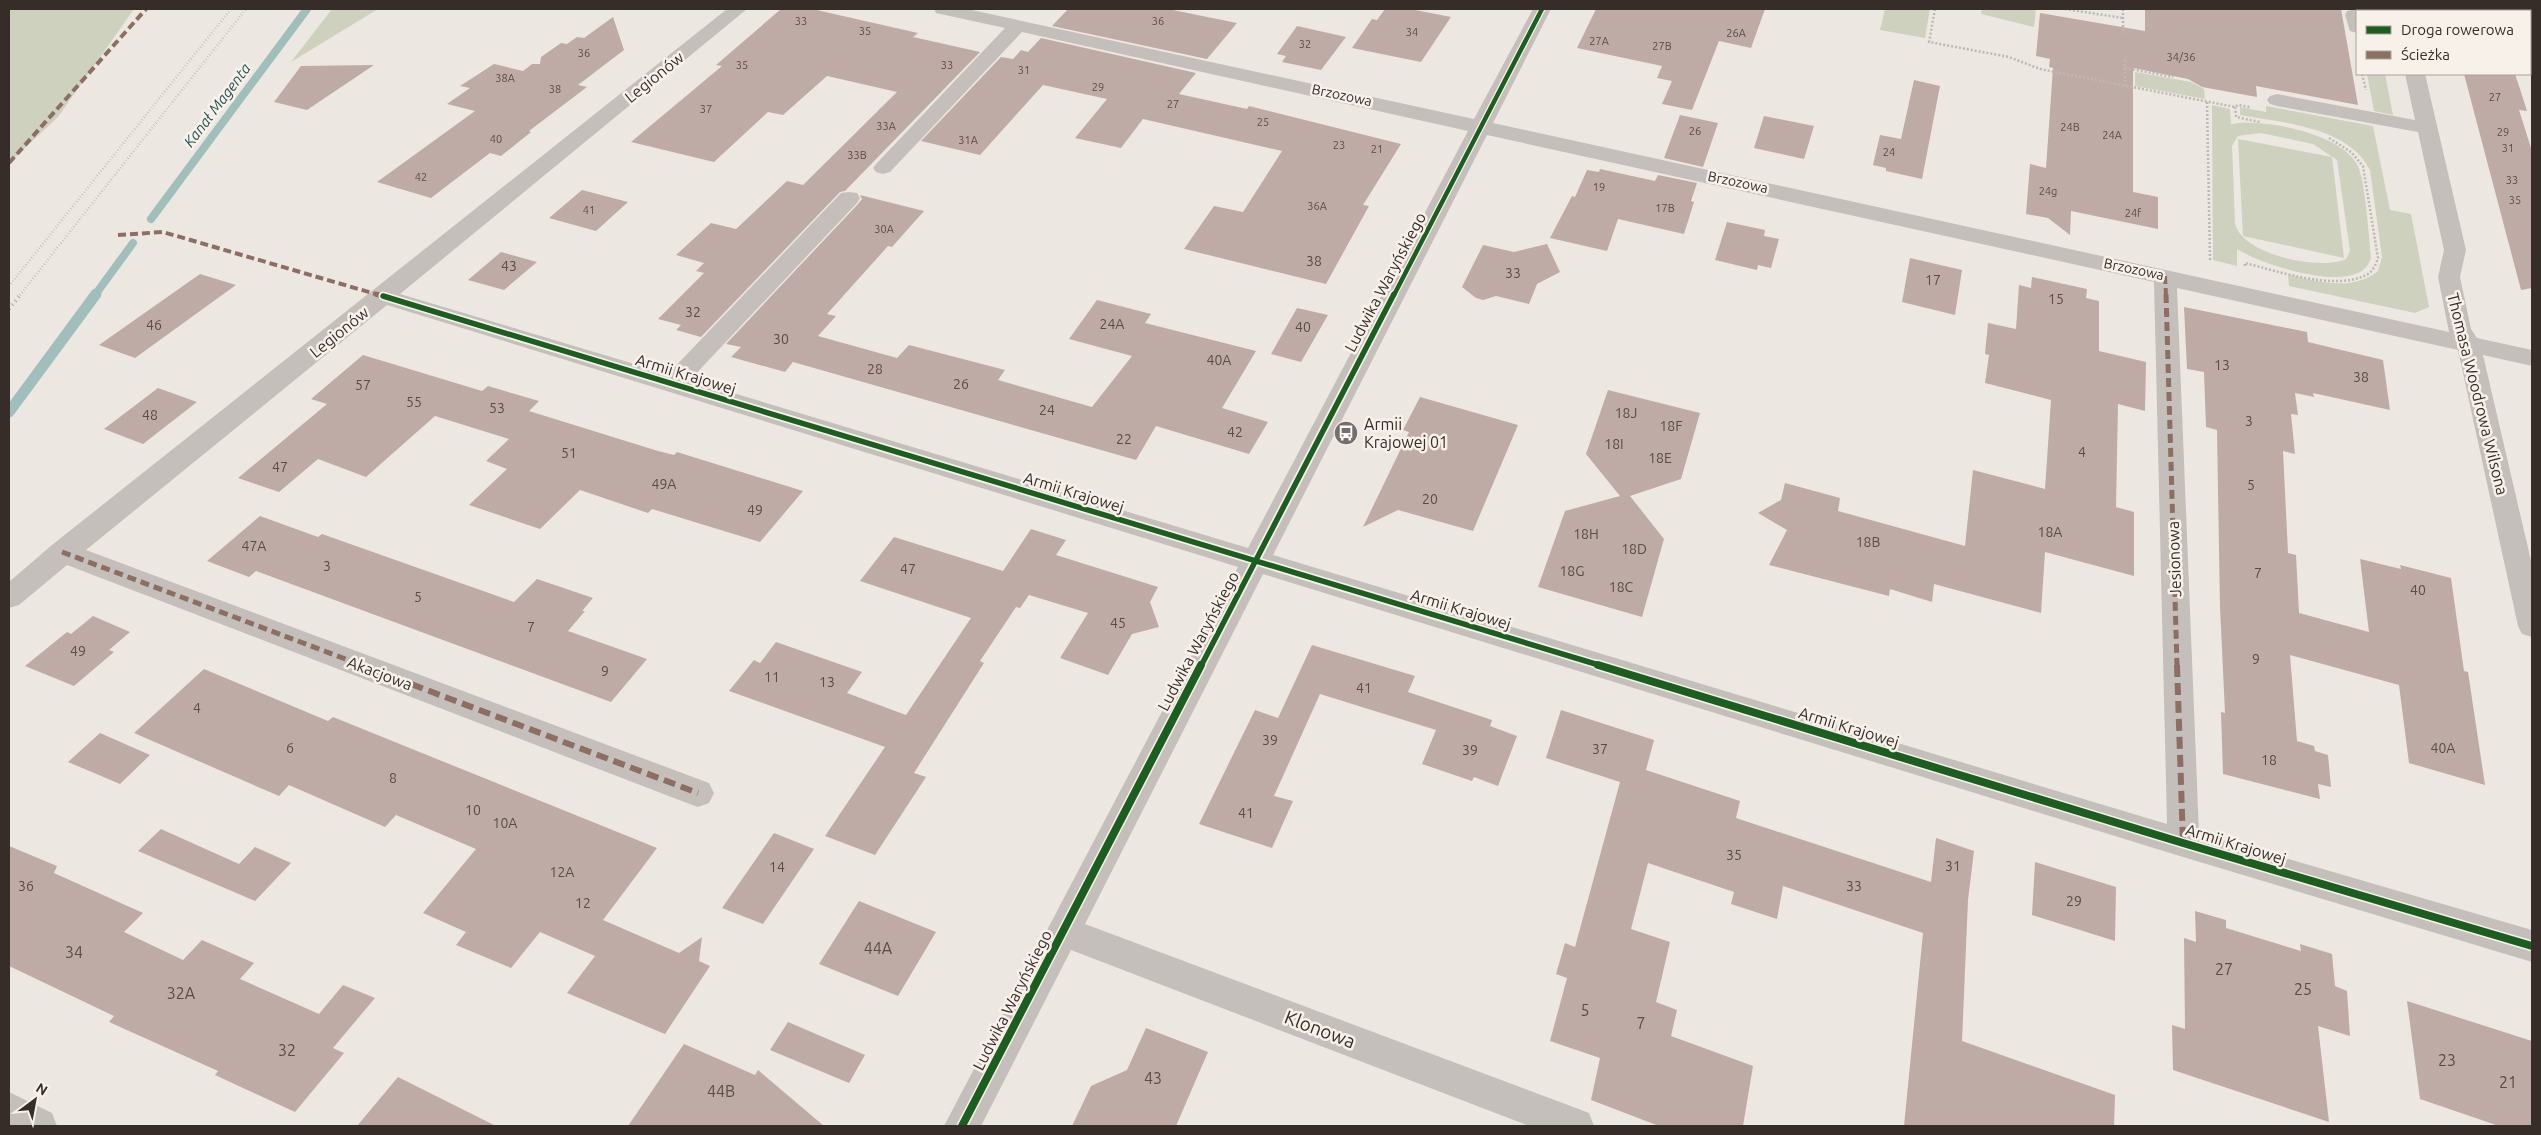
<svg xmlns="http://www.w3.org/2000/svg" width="2541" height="1135" font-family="Ubuntu,sans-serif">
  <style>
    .green { fill: #ced1bd; fill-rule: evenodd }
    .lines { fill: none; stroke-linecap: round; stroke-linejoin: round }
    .stream-far1 { stroke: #a0bebc; stroke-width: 8 }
    .stream { stroke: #a0bebc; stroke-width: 11 }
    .building { fill: #bfaba5 }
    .path { stroke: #beb7b3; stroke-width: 2.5; stroke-dasharray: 2 2; stroke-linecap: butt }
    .minor { fill: #c5bfbb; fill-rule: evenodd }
    .rail-far1 { stroke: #ada8a5; stroke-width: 2.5; stroke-dasharray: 0.5 2.5; stroke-linecap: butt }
    .rail { stroke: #ada8a5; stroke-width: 4; stroke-dasharray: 1 4; stroke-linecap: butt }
    .quiet-far2 { stroke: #8d6e63; stroke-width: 4; stroke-dasharray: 8 4; stroke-linecap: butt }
    .quiet-far1 { stroke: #8d6e63; stroke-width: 5; stroke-dasharray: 9 5; stroke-linecap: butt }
    .quiet { stroke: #8d6e63; stroke-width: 6; stroke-dasharray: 12 6; stroke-linecap: butt }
    .cycleway-far2-casing { stroke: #f8f1ea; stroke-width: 7 }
    .cycleway-far1-casing { stroke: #f8f1ea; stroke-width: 9 }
    .cycleway-casing { stroke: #f8f1ea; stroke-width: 11 }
    .cycleway-far2 { stroke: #1b5e20; stroke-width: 4.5 }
    .cycleway-far1 { stroke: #1b5e20; stroke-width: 5.5 }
    .cycleway { stroke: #1b5e20; stroke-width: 8 }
    .labels { text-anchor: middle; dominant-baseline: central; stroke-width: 5; stroke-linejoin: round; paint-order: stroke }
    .far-number-label { font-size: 11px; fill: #584c48 }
    .far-street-label { font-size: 14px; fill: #362d29; stroke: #f8f1ea }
    .number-label { font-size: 14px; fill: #584c48 }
    .far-water-label { font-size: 15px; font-style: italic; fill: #225455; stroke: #f8f1ea }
    .street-label { font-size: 16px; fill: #362d29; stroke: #f8f1ea }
    .poi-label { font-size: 16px; fill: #362d29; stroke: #f8f1ea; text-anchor: start }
    .near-number-label { font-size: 16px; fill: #584c48 }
    .near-street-label { font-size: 19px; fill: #362d29; stroke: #f8f1ea }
  </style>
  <rect width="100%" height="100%" fill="#ede7e2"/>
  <path class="green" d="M9,9H134L58,117L9,163Z
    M332,9H378L291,62Z
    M1885,9H1930L1925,38L1880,30Z
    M1982,9H2036L2034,27L1981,14Z
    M2135,72L2191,82L2204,89L2205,99L2135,86Z
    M2367,74H2385L2393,115L2374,111Z
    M2212,105L2230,109L2231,124C2263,118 2342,133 2358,166C2365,181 2369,237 2371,257C2363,299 2259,264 2237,249V266L2213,260ZM2261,133L2313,144L2337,160L2350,251L2346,259C2321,271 2241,255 2235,223L2232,146L2238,136Z
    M2266,106L2373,126L2390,210L2411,214L2429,307L2415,313L2289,286L2288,275C2317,281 2353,292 2378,271L2382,257L2370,170C2348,126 2283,123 2240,115V107L2266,112Z
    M2238,139L2332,157L2344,258L2243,236Z"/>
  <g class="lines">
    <path class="stream-far1" d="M151,219L307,9
      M95,295L133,243"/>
    <path class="stream" d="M9,412L96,294"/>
  </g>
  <path class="building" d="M781,9H812L918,33L913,37L980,52L845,191L840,192L701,337L676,330L681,325L658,319L704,273L696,271L704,263L676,255L711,223L736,229L787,181L803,185L897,92L827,76L783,115L768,112L714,162L631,142L722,66L716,65Z
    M1068,9H1168L1237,23L1207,59L1052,26Z
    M1385,9H1410L1451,17L1421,62L1352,48L1372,19L1377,20Z
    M1596,9H1765L1751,48L1719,41L1692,110L1662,104L1672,81L1657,78L1662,66L1577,48Z
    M2145,9H2341L2358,105L2256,86L2257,97L2202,87L2188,79L2133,68V192L2158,197V229L2071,211L2070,235L2048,218L2026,214L2030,164L2046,168L2053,68L2049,67L2050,59L2036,56L2040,13L2145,31Z
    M613,17L624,50L578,85L587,87L529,131L531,132L501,156L490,153L431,198L377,182L475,111L447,104L470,88L460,86L494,64L523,71L532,64H540L541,57L561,43L567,44L577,37L584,38Z
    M1297,26L1346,37L1321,70L1282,62L1286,56L1277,54Z
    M1041,38L1196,73L1179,94L1247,109L1249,106L1401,144L1363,205L1369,206L1326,284L1184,249L1214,206L1243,212L1282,151L1143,119L1121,148L1075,138L1107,99L1043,85L980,155L921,141L1001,57L1013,59L1021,50L1028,52Z
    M374,65L307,110L274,102L301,66Z
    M2464,74H2515L2520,89L2527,111L2519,110L2532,151V288L2521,290Z
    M1914,80L1940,86L1922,179L1886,171V168L1873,165L1880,135L1901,139Z
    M1680,115L1718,123L1703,167L1664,158Z
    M1764,116L1814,126L1804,159L1754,148Z
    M1600,169L1655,181L1658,175L1697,183L1691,201L1694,202L1684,234L1618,219L1607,251L1550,238L1572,196L1575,197L1587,170L1599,172Z
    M582,190L628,202L596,231L549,218Z
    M860,195L924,211L892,247L888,246L827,314L836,316L818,336L897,358L909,345L1005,370L998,380L1092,407L1132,356L1069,339L1097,300L1151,314L1145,323L1256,351L1222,408L1268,422L1249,454L1156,426L1136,460L793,362L785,372L731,357L741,347L726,344L858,204L862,199Z
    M1727,222L1765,230L1764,236L1779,239L1771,268L1758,265L1757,270L1715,260Z
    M1547,244L1560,272L1537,284L1529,304L1496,296L1483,300L1476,298L1462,287L1483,245L1514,252Z
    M501,252L537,262L504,290L468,280Z
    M1910,258L1962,270L1955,315L1902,302Z
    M200,274L236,285L135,358L99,345Z
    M2032,277L2087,289L2086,298L2099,301V351L2146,362L2145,411L2118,404L2116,507L2134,512V576L2045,552L2041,613L1934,584L1932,602L1890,589L1889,596L1769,565L1787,530L1758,513L1781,500L1785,483L1840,498L1838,511L1965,546L1973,470L2045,489L2051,400L1985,383L1989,355L1985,354L1988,323L2016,329L2019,285L2031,288Z
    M2184,307L2307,332L2308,342L2383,360L2390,410L2313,393L2314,397L2295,393L2298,415L2291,414L2295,454L2283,451L2288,553L2296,555L2299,613L2369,632L2360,559L2401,569L2400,565L2451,578L2464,671L2468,672L2485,785L2409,763L2399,685L2290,655L2297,741L2314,746L2315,751L2328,755L2331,787L2318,784L2320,799L2223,774L2221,712L2225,713L2220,607L2217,430L2206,427L2204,372L2187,369Z
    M1297,308L1328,315L1301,362L1271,354Z
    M363,355L482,391L488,386L539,401L529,411L658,451L674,455L677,452L803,491L760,542L652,509L648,513L580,490L540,529L469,505L507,469L486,461L509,439L435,416L366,477L318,459L279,492L238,478L327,404L311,399Z
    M158,388L197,402L143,444L104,429Z
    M1608,390L1700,413L1681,479L1630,496L1664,539L1642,617L1538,587L1565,511L1620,496L1586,454Z
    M1420,397L1518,425L1473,531L1398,510L1363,527L1409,432L1403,430Z
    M260,516L318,537L322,534L514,602L537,579L593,598L582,611H585L568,631L647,659L611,702L256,571L249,577L207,561Z
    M1031,529L1066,540L1056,555L1158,587L1150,602L1159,627L1132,634L1108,675L1060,658L1088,613L1029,595L1020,608L1016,607L980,661L984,663L914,773L926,777L875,855L825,836L885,747L729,691L754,660L760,663L776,642L862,672L847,693L906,715L971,618L860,581L894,537L1003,571Z
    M93,616L130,632L109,650L114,652L74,686L25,666L67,632L71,634Z
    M1312,645L1415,676L1408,692L1492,720L1490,726L1517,736L1498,786L1474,777L1472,781L1422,764L1436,730L1320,694L1274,796L1293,801L1272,848L1199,824L1255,710L1278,718Z
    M204,669L328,721L333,717L657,848L603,920L679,953L702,937L699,961L710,966L665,1034L567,993L595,956L540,932L511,968L456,945L466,932L423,913L476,849L396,815L385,827L289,785L279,796L134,733Z
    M1561,710L1654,740L1646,770L1740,801L1736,818L1931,882L1936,838L1974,851L1968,900L1962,1041L2115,1095L2114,1126H1904L1923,933L1783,886L1777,919L1731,904L1734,892L1648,863L1631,929L1670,942L1656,1002L1677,1010L1671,1036L1753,1066L1743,1126H1659L1591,1100L1600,1058L1550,1041L1567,978L1556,974L1565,943L1575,947L1620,782L1546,758Z
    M100,733L150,755L120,784L68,762Z
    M161,829L239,864L255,847L291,863L255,901L138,851Z
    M774,833L814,849L763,924L722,908Z
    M9,846L57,866L54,873L143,913L124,932L183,960L202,940L254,963L240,979L319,1014L343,985L375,998L333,1048L344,1053L295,1112L215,1075L218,1071L109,1022L114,1016L9,966Z
    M2035,862L2116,887L2115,941L2032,915Z
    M859,901L936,932L898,996L819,964Z
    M2195,911L2226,920V928L2301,951L2300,944L2332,954L2335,986L2347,991L2350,1036L2318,1026L2329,1122L2173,1070L2172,1025L2185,1029L2184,938L2196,942Z
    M2407,1001L2532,1041V1126H2499L2420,1099Z
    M788,1022L865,1055L849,1083L770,1050Z
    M1146,1028L1208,1052L1176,1126H1072L1091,1086L1127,1070Z
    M684,1044L755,1075L758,1070L824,1126H628Z
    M398,1077L496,1126H357Z"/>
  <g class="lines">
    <path class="path" d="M1935,9L1929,42L2009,57L2040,69L2235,107L2238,105L2250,107
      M2065,9L2123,18
      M2123,9V34
      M2125,60V86
      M2125,68L2173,77
      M2362,74L2366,90
      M2207,102L2210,260
      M2235,107L2236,117L2260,122
      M2245,266V263C2277,271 2337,292 2368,274C2373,271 2376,264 2378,258L2363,166L2351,152L2329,138"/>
    <path class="minor" d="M727,9H747L400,294L668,374L841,193L849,192L857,193L860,198L857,203L690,380L1248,548L1468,131L1022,32L890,172L883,174L876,172L873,168L876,164L1005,28L936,13L934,9H967L1474,119L1533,9H1551L1493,123L2449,332L2438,277L2444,250L2418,132L2277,106L2270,104L2267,100L2270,96L2277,94L2415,120L2405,74H2425L2466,250L2460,277L2471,329L2477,338L2532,350V366L2483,355L2532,565V637L2522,634L2518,626L2458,350L2177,288L2199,833L2532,930V962L2183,857L1263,574L1085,924L1576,1108L1589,1113L1594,1126H1529L1071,950L981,1126H944L1238,567L387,305L86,550L709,783L714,793L709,803L698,807L687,803L67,565L19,605L9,608V582L52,545ZM1487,135L2154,282L2167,824L1273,555Z
      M2354,9L2361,11H2357V33L2350,31L2345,15L2347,11Z
      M2391,9H2409L2410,11H2392Z
      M2447,9H2479L2480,11H2448Z
      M2530,15L2532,16V28L2530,27Z
      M9,1092L52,1113L57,1126H9Z"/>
    <path class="rail-far1" d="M9,286L231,9
      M20,295L246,9"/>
    <path class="rail" d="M9,309L21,294"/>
    <path class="quiet-far2" d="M9,163L146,9
      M118,235L163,232L379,295
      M2165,276L2166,295"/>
    <path class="quiet-far1" d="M375,294L383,296
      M2166,294L2177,666
      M62,552L364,666"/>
    <path class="quiet" d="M361,665L698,793
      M2177,665L2183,843"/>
    <g class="cycleway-far2-casing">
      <path id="cycleway-far2" d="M1394,295L1542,9"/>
    </g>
    <g class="cycleway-far1-casing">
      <path id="cycleway-far1" d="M383,296L1602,666
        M1201,666L1394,294"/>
    </g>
    <g class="cycleway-casing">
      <path id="cycleway" d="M1598,665L2183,843L2532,946
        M962,1126L1201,665"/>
    </g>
    <use href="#cycleway-far2" class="cycleway-far2"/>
    <use href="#cycleway-far1" class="cycleway-far1"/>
    <use href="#cycleway" class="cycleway"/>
  </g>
  <defs>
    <g id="bus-disc" transform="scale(1.25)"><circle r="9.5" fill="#766e6a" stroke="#f8f1ea"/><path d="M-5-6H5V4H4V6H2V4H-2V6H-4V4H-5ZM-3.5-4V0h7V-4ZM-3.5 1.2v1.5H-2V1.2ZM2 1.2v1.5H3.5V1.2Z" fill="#fff"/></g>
  </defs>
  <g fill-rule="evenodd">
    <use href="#bus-disc" x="1346" y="433"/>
  </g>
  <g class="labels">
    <g class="far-number-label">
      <text x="801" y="21">33</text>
      <text x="1158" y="21">36</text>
      <text x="865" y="31">35</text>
      <text x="1412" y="32">34</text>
      <text x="1736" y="33">26A</text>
      <text x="1599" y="41">27A</text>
      <text x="1305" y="44">32</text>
      <text x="1662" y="46">27B</text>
      <text x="584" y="53">36</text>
      <text x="2181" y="57">34/36</text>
      <text x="742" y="65">35</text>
      <text x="947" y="65">33</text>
      <text x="1024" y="70">31</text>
      <text x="505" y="78">38A</text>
      <text x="1098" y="87">29</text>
      <text x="555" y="89">38</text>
      <text x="2495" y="97">27</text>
      <text x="1173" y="104">27</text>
      <text x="706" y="109">37</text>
      <text x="1263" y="122">25</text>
      <text x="886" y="126">33A</text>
      <text x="2070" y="127">24B</text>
      <text x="1695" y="131">26</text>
      <text x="2503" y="132">29</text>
      <text x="2112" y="135">24A</text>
      <text x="496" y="139">40</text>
      <text x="968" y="140">31A</text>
      <text x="1339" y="145">23</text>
      <text x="2508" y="148">31</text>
      <text x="1377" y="149">21</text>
      <text x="1889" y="152">24</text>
      <text x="857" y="155">33B</text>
      <text x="421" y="177">42</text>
      <text x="2512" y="180">33</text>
      <text x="1599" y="187">19</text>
      <text x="2048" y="191">24g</text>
      <text x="2515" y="200">35</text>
      <text x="1317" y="206">36A</text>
      <text x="1665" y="208">17B</text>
      <text x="589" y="210">41</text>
      <text x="2133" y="213">24f</text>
      <text x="884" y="229">30A</text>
    </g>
    <g class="far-street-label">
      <text transform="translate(1342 95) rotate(12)">Brzozowa</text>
      <text transform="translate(1738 182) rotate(12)">Brzozowa</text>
      <text transform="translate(2134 269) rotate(12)">Brzozowa</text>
    </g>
    <g class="number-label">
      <text x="1314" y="261">38</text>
      <text x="509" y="266">43</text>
      <text x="1513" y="273">33</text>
      <text x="1933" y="280">17</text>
      <text x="2056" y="299">15</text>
      <text x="693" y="312">32</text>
      <text x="1112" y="324">24A</text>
      <text x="154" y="325">46</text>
      <text x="1303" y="327">40</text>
      <text x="781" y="339">30</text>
      <text x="1219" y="360">40A</text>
      <text x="2222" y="365">13</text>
      <text x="875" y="369">28</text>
      <text x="2361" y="377">38</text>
      <text x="961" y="384">26</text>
      <text x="363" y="385">57</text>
      <text x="414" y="402">55</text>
      <text x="497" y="408">53</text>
      <text x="1047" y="410">24</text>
      <text x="1626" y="413">18J</text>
      <text x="150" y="415">48</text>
      <text x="2249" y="421">3</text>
      <text x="1671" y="426">18F</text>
      <text x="1235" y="432">42</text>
      <text x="1124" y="439">22</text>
      <text x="1614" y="444">18I</text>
      <text x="2082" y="452">4</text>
      <text x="569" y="453">51</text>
      <text x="1660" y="458">18E</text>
      <text x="280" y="467">47</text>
      <text x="664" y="484">49A</text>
      <text x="2251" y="485">5</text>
      <text x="1430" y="499">20</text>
      <text x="755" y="510">49</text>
      <text x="2050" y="532">18A</text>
      <text x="1586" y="534">18H</text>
      <text x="1868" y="542">18B</text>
      <text x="254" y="546">47A</text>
      <text x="1634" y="549">18D</text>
      <text x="327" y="566">3</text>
      <text x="908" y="569">47</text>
      <text x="1572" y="571">18G</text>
      <text x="2258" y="573">7</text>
      <text x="1621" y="587">18C</text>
      <text x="2418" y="590">40</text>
      <text x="418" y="597">5</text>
      <text x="1118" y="623">45</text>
      <text x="531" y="627">7</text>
      <text x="78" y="651">49</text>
      <text x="2256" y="659">9</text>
      <text x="605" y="671">9</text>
      <text x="772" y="677">11</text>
      <text x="827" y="682">13</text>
      <text x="1364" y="688">41</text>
      <text x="197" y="708">4</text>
      <text x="1270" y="740">39</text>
      <text x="290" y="748">6</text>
      <text x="2443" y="748">40A</text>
      <text x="1600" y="749">37</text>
      <text x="1470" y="750">39</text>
      <text x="2269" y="760">18</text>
      <text x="393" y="778">8</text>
      <text x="473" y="810">10</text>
      <text x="1246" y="813">41</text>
      <text x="505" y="823">10A</text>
      <text x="1734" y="855">35</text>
      <text x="1953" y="866">31</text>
      <text x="777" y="867">14</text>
      <text x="562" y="872">12A</text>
      <text x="26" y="886">36</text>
      <text x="1854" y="886">33</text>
      <text x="2074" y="901">29</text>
      <text x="583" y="903">12</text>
    </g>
    <g class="far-water-label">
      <text transform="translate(217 105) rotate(-53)">Kanał Magenta</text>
    </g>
    <g class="street-label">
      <text transform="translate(654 77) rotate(-39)">Legionów</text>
      <text transform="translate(1385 282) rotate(-62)">Ludwika Waryńskiego</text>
      <text transform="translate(339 332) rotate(-39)">Legionów</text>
      <text transform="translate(686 374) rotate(17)">Armii Krajowej</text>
      <text transform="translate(2478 394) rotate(76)">Thomasa Woodrowa Wilsona</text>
      <text transform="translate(1074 492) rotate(17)">Armii Krajowej</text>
      <text transform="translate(2174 559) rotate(-92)">Jesionowa</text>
      <text transform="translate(1461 609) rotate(17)">Armii Krajowej</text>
      <text transform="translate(1198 641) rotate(-62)">Ludwika Waryńskiego</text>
      <text transform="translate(380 673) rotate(21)">Akacjowa</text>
      <text transform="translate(1849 727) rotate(17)">Armii Krajowej</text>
      <text transform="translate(2236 844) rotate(17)">Armii Krajowej</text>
      <text transform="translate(1012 1000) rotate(-63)">Ludwika Waryńskiego</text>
    </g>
    <g class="poi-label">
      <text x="1364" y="424">Armii<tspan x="1364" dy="18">Krajowej 01</tspan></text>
    </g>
    <g class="near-number-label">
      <text x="878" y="948">44A</text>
      <text x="74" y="952">34</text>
      <text x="2224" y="969">27</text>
      <text x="2303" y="989">25</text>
      <text x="181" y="993">32A</text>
      <text x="1585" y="1010">5</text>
      <text x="1641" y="1023">7</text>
      <text x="287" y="1050">32</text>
      <text x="2447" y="1060">23</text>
      <text x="1153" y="1078">43</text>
      <text x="2508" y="1082">21</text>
      <text x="721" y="1091">44B</text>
    </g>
    <g class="near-street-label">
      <text transform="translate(1320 1029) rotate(21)">Klonowa</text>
    </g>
  </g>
  <rect width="2541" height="1135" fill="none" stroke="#362d29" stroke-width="20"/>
  <rect x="2356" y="10" width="175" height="65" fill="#f8f1ea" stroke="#aaa39d"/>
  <rect x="2366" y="26" width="25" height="8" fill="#1b5e20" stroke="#aaa39d"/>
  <text x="2401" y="35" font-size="15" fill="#362d29">Droga rowerowa</text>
  <rect x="2366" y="51" width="25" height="8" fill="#8d6e63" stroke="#aaa39d"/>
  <text x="2401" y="60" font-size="15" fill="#362d29">Ścieżka</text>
  <g transform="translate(35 1100) rotate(32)" stroke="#f8f1ea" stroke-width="4" paint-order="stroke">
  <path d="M0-4L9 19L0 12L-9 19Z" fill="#362d29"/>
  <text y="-8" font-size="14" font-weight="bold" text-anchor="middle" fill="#362d29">N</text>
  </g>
</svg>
